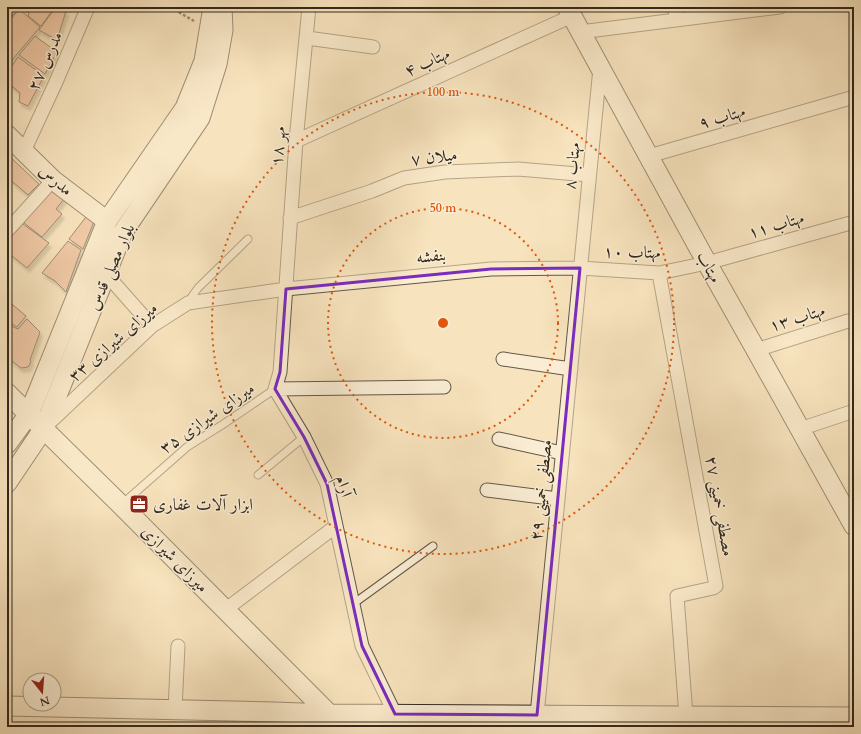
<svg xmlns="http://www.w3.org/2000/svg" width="861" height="734" font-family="Cardo,Amiri,serif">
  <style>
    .building { fill: #e6a889; stroke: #32291e; filter: url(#shadow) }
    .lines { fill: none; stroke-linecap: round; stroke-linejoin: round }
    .lane-casing { stroke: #635846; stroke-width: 9 }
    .street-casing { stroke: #635846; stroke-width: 15 }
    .secondary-casing { stroke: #32291e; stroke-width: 21 }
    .path { stroke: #32291e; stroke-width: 2.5; stroke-dasharray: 3 2; stroke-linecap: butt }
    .lane { stroke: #faedd4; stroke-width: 7 }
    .street { stroke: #faedd4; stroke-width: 13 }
    .secondary { stroke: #faedd4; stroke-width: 19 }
    .marked { fill: none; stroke: #7b2cbf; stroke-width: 3; stroke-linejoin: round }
    .ring { fill: none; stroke: #df570d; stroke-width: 2; stroke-dasharray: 2 4 }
    .labels { text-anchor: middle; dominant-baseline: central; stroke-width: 3; stroke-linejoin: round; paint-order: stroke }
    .street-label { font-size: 17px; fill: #32291e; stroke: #faedd4 }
    .poi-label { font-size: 17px; fill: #32291e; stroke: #faedd4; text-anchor: start }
    .centre { fill: #df570d; stroke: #faedd4; stroke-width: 2 }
    .ring-label { font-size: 12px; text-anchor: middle; font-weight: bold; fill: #df570d; stroke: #faedd4; stroke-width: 3; stroke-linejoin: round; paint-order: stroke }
  </style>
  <defs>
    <filter id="shadow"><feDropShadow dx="2.5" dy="4.5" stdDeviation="1" flood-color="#0004"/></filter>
  </defs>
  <rect width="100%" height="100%" fill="#f7e3bd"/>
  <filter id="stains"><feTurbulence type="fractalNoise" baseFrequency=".005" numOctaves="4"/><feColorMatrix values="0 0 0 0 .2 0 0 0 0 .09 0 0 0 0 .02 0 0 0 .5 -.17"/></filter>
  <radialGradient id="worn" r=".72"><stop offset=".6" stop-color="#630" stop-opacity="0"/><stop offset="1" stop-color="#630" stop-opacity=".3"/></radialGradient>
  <path class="building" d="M7,7H19L12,16L7,13Z
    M21,7H55L41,26L28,16L29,13Z
    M56,7H60L66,11L57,40L39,30Z
    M19,9L40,27L7,66V14L12,18Z
    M35,36L57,52L45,74L19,55Z
    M18,57L44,76L28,106L19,102L20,93L7,82V73Z
    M7,154L39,184L28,195L7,177Z
    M49,185L65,198L56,209L62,214L42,237L24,223Z
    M89,213L95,219L83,249L69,239Z
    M23,224L49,243L27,268L7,252V241Z
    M68,241L81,250L66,292L55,281L42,273Z
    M7,300L26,316L17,327L7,321Z
    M27,319L40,332L30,360L31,362L28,367L21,368L7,357V331L11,326L18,329Z
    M44,726H69V727H44Z"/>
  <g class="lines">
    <g class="lane-casing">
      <path id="lane" d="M188,302L198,288L248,239
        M258,475L304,437
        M121,505L187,447L222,425L275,389
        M353,604L433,546"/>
    </g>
    <g class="street-casing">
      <path id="street" d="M675,7L676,20
        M580,32L780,7
        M307,38L373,47
        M296,141L572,16
        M24,151L56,82L88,7
        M649,156L854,97
        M290,218L372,191L404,178L445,172L518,169L589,175
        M7,231L53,180
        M659,273L716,586L713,588L677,596L686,716
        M106,274L152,326
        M756,350L848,321
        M503,359L571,369
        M275,389L280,372L296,141L309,7
        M275,389L304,437L327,484L362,646L395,714
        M275,389L444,387
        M48,424L152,326L188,303L286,289L491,269L580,268L659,273L707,263L854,222
        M800,429L854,411
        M499,439L562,453
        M487,490L558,499
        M225,610L336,526
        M175,710L178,646
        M537,715L600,68"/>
    </g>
    <g class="secondary-casing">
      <path id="secondary" d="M567,7L707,263L756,350L854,526
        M7,135L53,180L107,221
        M7,393L121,505L334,719
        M7,444L29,414L107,221L185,108L204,61L213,7
        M7,483L44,428L123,232L200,118L217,64L223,30L222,7
        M7,706L274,712L329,714L854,717"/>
    </g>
    <path class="path" d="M170,7L194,21"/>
    <use href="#lane" class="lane"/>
    <use href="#street" class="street"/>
    <use href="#secondary" class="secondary"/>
  </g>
  <path d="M0 0H861V734H0ZM580,268L537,715L395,714L362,646L327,484L304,437L275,389L280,372L286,289L491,269Z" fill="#f7e3bd" fill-opacity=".55" fill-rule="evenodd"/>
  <path class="marked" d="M580,268L537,715L395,714L362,646L327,484L304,437L275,389L280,372L286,289L491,269Z"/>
  <g class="ring">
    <circle cx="443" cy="323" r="115"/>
    <circle cx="443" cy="323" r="231"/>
  </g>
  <defs>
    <g id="office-square" transform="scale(1)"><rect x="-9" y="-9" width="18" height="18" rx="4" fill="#8f2418" stroke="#faedd4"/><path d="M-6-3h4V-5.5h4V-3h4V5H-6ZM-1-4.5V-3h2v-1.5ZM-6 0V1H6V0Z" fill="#fff"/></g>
  </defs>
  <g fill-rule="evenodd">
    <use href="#office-square" x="139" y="504"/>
  </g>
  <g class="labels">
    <g class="street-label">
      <text transform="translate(45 61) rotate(-66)">مدرس ۲۷</text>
      <text transform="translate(427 62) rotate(-24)">مهتاب ۴</text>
      <text transform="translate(722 117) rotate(-16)">مهتاب ۹</text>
      <text transform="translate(278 146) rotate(-85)">مهر ۱۸</text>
      <text transform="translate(434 157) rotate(-7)">میلان ۷</text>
      <text transform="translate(572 166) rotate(-84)">مهتاب ۸</text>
      <text transform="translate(56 180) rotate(41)">مدرس</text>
      <text transform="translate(776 225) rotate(-16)">مهتاب ۱۱</text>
      <text transform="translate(632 252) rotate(1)">مهتاب ۱۰</text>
      <text transform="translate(431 256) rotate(-6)">بنفشه</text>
      <text transform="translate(111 267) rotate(-66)">بلوار مصلی قدس</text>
      <text transform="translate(709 267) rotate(61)">مهتاب</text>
      <text transform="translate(797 318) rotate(-17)">مهتاب ۱۳</text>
      <text transform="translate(113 342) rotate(-41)">میرزای شیرازی ۳۳</text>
      <text transform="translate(207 418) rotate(-35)">میرزای شیرازی ۳۵</text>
      <text transform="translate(344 486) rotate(73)">آرام</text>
      <text transform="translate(541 490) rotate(-84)">مصطفی خمینی ۲۹</text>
      <text transform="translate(720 506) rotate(80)">مصطفی خمینی ۲۷</text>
      <text transform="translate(175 559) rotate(45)">میرزای شیرازی</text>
    </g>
    <g class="poi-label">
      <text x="153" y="504">ابزار آلات غفاری</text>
    </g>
  </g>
  <circle cx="443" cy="323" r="6" class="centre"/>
  <g class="ring-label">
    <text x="443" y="96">100 m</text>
    <text x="443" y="212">50 m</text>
  </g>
  <rect width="861" height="734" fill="none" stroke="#f7e3bd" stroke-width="24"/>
  <rect x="8" y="8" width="845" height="718" fill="none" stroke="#32291e" stroke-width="2"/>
  <rect x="12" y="12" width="837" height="710" fill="none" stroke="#32291e"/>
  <g transform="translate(42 692) rotate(163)"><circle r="19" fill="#faedd4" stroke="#aa9f8b"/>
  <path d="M0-3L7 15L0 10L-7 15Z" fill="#8f2418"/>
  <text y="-6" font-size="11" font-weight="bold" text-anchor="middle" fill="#32291e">N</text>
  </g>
  <rect width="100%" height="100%" filter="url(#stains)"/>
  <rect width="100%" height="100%" fill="url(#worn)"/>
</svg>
